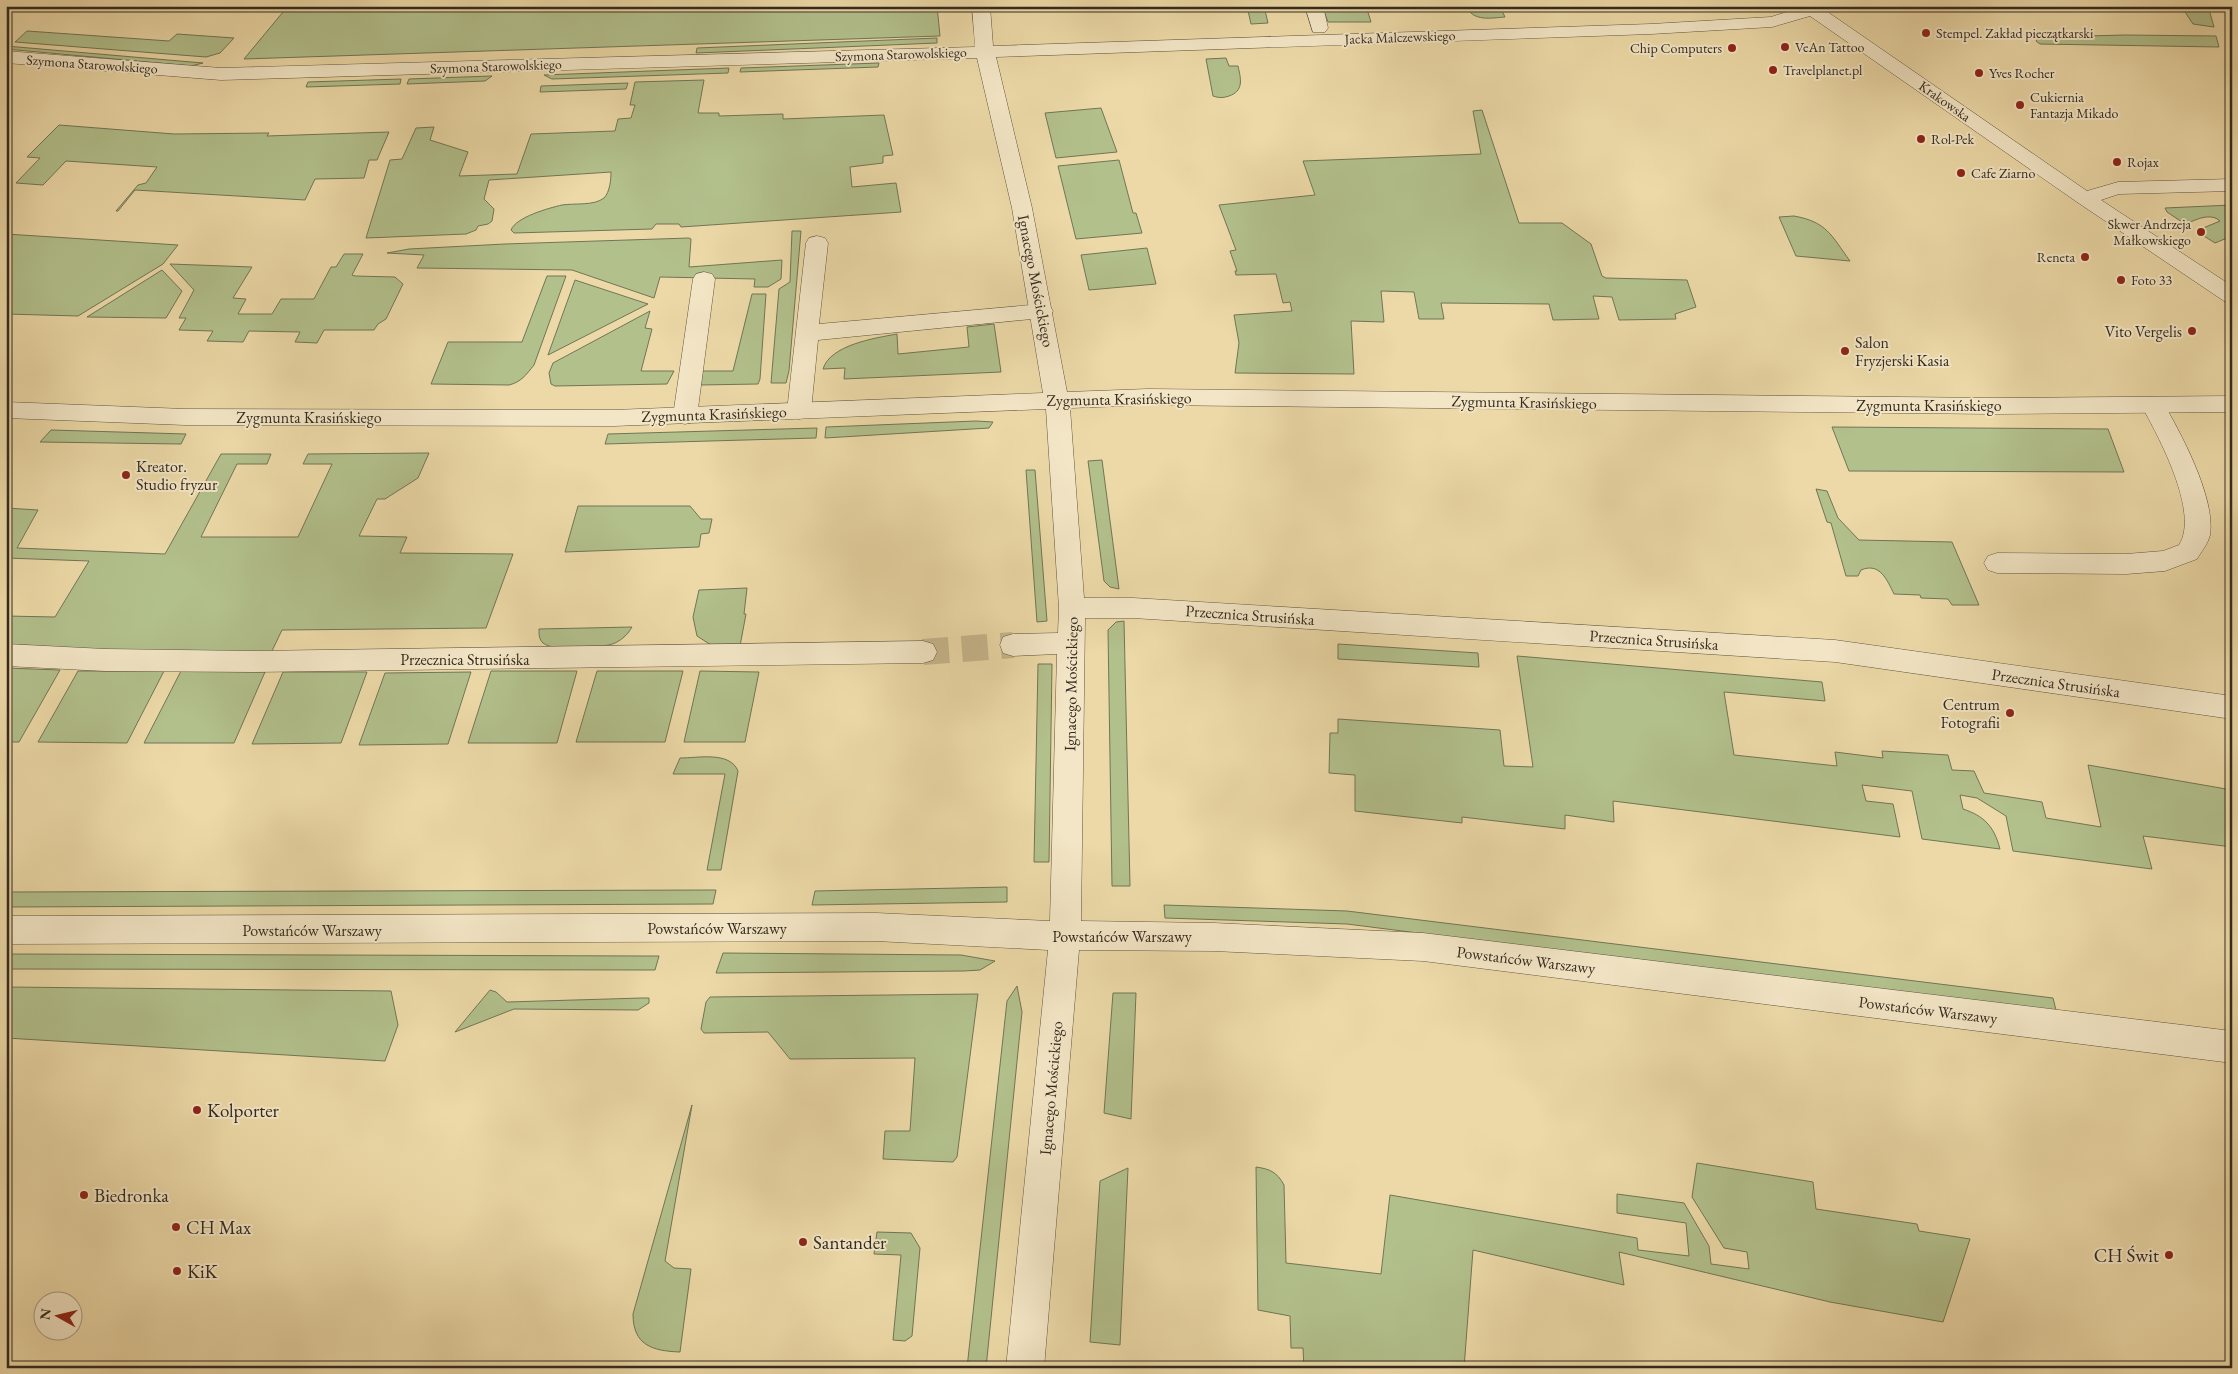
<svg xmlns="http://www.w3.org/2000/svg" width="2238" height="1374" font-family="'EB Garamond',serif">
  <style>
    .green { fill: #b2c08c; stroke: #727556 }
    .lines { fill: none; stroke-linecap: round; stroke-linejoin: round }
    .minor-tunnel { stroke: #c7b68c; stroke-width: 26; stroke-dasharray: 26 13; stroke-linecap: butt }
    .service-casing { stroke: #615642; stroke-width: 1 }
    .pedestrian-casing { stroke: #615642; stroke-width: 1 }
    .minor-casing { stroke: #615642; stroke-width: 1 }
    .service { fill: #f3e6c6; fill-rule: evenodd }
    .pedestrian { fill: #f3e6c6; fill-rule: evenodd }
    .minor { fill: #f3e6c6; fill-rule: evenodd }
    .poi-dot { fill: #8f2418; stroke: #f3e6c6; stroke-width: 2 }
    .labels { text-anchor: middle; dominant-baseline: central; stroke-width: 4; stroke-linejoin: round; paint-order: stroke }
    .far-poi-label { font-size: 14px; fill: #332a20; stroke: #f3e6c6; text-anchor: start }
    .far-street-label { font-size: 14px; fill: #332a20; stroke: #f3e6c6 }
    .street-label { font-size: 16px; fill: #332a20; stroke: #f3e6c6 }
    .poi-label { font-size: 16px; fill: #332a20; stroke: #f3e6c6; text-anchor: end }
    .near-poi-label { font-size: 19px; fill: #332a20; stroke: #f3e6c6; text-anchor: start }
  </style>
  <rect width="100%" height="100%" fill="#ecd9a7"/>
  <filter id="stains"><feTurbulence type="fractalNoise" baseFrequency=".004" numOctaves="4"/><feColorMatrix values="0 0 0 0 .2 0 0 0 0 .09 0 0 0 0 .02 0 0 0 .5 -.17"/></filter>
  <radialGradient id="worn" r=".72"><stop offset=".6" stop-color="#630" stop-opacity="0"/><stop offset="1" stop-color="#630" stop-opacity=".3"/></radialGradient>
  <path class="green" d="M288,6H937L940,36L244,59Z
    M1247,6H1264L1268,23L1251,24Z
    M1322,6H1366L1371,22H1328Z
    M1466,6H1506L1500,7L1505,17C1491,18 1473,22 1466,6Z
    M2181,6H2208L2214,27L2193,24Z
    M27,31L169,41L177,34L234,38L220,53L206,57L15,42Z
    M2125,35L2216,36L2219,47L2040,44L2036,41L2038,38L2046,37Z
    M937,38V43L696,53L697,48Z
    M6,46L203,63L191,66L6,49Z
    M1226,58L1229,66H1238C1241,79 1244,91 1229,96C1223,98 1219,98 1213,96L1206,59Z
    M879,63L878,67L740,72L741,68Z
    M729,68L728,73L552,79L544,75Z
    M492,76L485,81L407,84L409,79Z
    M401,79L400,84L306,87L308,82Z
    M704,80L698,113H719V116L783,114V119L884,115L893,155L883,156V163L850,167L852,187L896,183L901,212L681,227L679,224H656L652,229L514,233L511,230C516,217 549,208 562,205C575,203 594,206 604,198C610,192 611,179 611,172L489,180L484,199L494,209L492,221L488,224L478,226L476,230L466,234L366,238L390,160L402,159L416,128L434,127L430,140L468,152L459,176L517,174L531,134L615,131L618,119L631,118L635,105H630L635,82Z
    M628,83L626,89L540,92L541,86Z
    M1101,108L1117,152L1056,158L1045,113Z
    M1482,110L1519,223H1562L1591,244L1602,276L1606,278L1687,280L1696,307L1675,314L1676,319L1619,320L1612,297L1593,296L1599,319L1553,320L1549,304L1441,303L1444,319H1419L1414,292L1381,291L1384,322L1351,321L1354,374L1235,373L1239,343L1234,315L1292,311L1290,302L1283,303L1276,274L1236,275L1235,271H1237L1230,251L1236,250L1219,205L1315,195L1303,161L1481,154L1473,111Z
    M59,125L174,134L269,133L267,136L389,132L377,160H369L364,178L315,179L305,200L135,190L118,211H116L138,185L146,183L157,167L66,161L43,185L16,183L40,158L27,157Z
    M1119,160L1133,213H1136L1142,233L1076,239L1058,166Z
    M2232,205V236L2215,243L2196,231L2220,221C2210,212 2196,220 2185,224L2167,212L2165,208Z
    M1794,216C1827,222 1831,235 1850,261L1796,256L1779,217Z
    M792,231H801L789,371L786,383H771L779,289L790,282Z
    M6,234L178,245L163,264L78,316L6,314Z
    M689,238L691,239L689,267L782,260L781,279L768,287H754L755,279L660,277L654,298L572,270L417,268L424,255L387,253L409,249L505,244Z
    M1147,248L1156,284L1089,290L1081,255Z
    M344,254H363L352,275L355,276L395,277L403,284L386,319L378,324L374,330H324L317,343L295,342L300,332L249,331L243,342L207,341L213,331L179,330L186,318H179L194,290L170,264L252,267L233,298L246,299L238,314H272L281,299H314L331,267H336Z
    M162,270L182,291L166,318L87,317Z
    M547,276H566L534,365C526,375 521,382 509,385L431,384L448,342H522Z
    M575,280L648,304L548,355Z
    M752,294H766L760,379L758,384L700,385V371H733Z
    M650,311L645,328L652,329L641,371H674L667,384L555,386L551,384L549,373L553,363Z
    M994,324L1001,372L844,379L845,368L823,369C830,345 875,338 897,334L898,354L969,347L967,327Z
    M976,421L993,422L989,428L825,438L826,427Z
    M1832,427L2108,429L2124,472L1849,471Z
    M817,428L816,438L605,444L608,434Z
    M51,430L186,434L181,444L40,442Z
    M429,453L418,478L385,499H377L359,536L407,537L400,553L513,554L486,628L282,630L271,653H151L6,644V616L55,617L89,561L6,558V508L38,510L17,548L165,554L221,454H271L267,464H237L201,537H298L332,464H303L308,454Z
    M1102,460L1119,589L1110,587L1104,581L1088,461Z
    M1026,470H1035L1047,621L1037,622Z
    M1816,489L1827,491L1838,518L1859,540L1952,542L1979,605H1952L1948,599L1921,598L1920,595L1894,594C1887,580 1880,562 1861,570L1858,576H1846L1831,523L1827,522Z
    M578,506H690L701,519H712L709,533L701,534L699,547L565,552Z
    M747,588L744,614H746L740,646L711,645L697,636L693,617L699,590Z
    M1124,621L1130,886H1112L1108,630L1116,622Z
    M632,627C628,634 623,639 615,643C604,648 553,652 543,643C539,639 539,635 539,629Z
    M1338,644L1478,653L1479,667L1338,659Z
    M1517,656L1822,682L1825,701L1724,692L1734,755L1837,766L1835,752L1883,758L1882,751L1948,755L1952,770L1974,771L1984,793L2042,802L2046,818L2101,827L2088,765L2232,790V847L2143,836L2152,869L2013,851L2006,816L1977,798L1960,795L1963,809C1984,816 1994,826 2000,849L1922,839L1912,791L1862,785L1866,801L1893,804L1900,837L1613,801L1614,822L1565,815V829L1462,817V823L1355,811V775L1329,773L1330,733H1338V719L1500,730L1504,766L1533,767Z
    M1038,664H1052L1049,862H1034Z
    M6,668L60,670L19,742H6Z
    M78,671H164L127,743L38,742Z
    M181,671L265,672L234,743H144Z
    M491,671H577L557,743H468Z
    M597,671H683L665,742H576Z
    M700,671L759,672L745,742H684Z
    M283,672H367L341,743L252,744Z
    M471,672L448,744L359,745L385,673Z
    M680,758C698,758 730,751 738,771L721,870H707L725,774H673Z
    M1007,887V902L812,905L815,891Z
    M716,890L713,904L6,907V892Z
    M1164,905L1347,911L2053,998L2057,1014L1347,924L1165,918Z
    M723,953L961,955L995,961L980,970L964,971L716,973Z
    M6,954L649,956H659L655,970L6,969Z
    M1017,986L1022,1012L986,1368H967L1007,1001Z
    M6,987L391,991L398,1025L385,1061L6,1038Z
    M490,990L496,992L507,1002L642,998H649V1003L638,1010L514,1009L455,1032Z
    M1113,993H1136L1131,1119L1104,1113Z
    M978,994L957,1157L953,1162L883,1159L885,1131H910L915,1058L790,1059L768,1032L704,1033L701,1029L706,1002L710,997Z
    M692,1105L665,1261L674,1268L691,1269L680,1352C652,1351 633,1345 633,1314Z
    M1697,1163L1813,1182L1816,1209L1917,1224L1919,1231L1970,1239L1943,1322L1830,1302L1619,1252L1624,1285L1473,1250L1464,1368H1304L1303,1348H1291L1290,1316L1258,1310L1256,1167C1270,1169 1277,1172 1284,1185L1286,1263L1381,1274L1390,1195L1637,1238L1638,1250L1689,1256L1686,1223L1617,1213V1194L1684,1203L1709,1246L1711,1264L1749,1269L1747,1252L1724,1248L1692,1197Z
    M1128,1168L1120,1345L1090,1342L1100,1181Z
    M877,1232L911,1233L920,1248L912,1336L905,1341L893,1340L901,1255L874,1254Z"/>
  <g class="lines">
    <path class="minor-tunnel" d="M923,652L1013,645"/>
    <g class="service-casing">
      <path id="service" d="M817,236L825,238L828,243L819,324L1042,304L1050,306L1053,311L1050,316L1042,318L818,340L811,411L807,417L799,419L791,417L787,411L806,243L809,238Z
        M704,272L712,274L715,279L697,416L693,422L685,424L677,422L673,416L693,279L696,274Z
        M2153,397L2161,399C2180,431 2216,498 2210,535C2208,544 2201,552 2197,559L2165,571L2126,574L1997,573L1988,570L1984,563L1988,556L1997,553L2126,554L2163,551L2179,545C2200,513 2158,435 2141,405L2145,399Z"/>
    </g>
    <g class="pedestrian-casing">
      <path id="pedestrian" d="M1305,6H1323L1328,28L1325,32H1313Z"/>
    </g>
    <g class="minor-casing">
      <path id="minor" d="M972,6H990L993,46L1651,24L1771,17L1799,8L1798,6H1819L2087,191L2118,182L2232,179V191L2119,194L2101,200L2232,286V303L2224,301L2077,202L1810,16L1772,27L1651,34L996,57L1032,208L1067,392L1148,389L1994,398L2232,396V412L1994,414L1148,405L1070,408L1084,598H1133L1835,640L2232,696V719L1835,662L1133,618H1085L1081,921L1214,923L1423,933L2232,1031V1063L1423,961L1214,951L1079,950L1044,1368H1006L1048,950L876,941L6,944V916L876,913L1050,921L1057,654L1013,656L1003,653L1000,645L1003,637L1013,634L1058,633L1059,608L1046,409L614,426L185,425L6,418V402L185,409L614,410L1043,393L1012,208L977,58L221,80L6,63V51L221,68L975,47Z
        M923,641L933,644L937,652L933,660L923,663L254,672L105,671L6,666V644L105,649L254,651Z"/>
    </g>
    <use href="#service" class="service"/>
    <use href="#pedestrian" class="pedestrian"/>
    <use href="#minor" class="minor"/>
  </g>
  <g class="poi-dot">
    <circle cx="1926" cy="33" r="5"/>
    <circle cx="1785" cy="47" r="5"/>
    <circle cx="1732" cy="48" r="5"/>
    <circle cx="1773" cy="70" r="5"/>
    <circle cx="1979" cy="73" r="5"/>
    <circle cx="2020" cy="105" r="5"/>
    <circle cx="1921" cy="139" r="5"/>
    <circle cx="2117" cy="162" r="5"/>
    <circle cx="1961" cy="173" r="5"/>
    <circle cx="2201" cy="232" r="5"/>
    <circle cx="2085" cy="257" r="5"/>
    <circle cx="2121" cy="280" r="5"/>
    <circle cx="2192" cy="331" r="5"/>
    <circle cx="1845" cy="351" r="5"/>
    <circle cx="126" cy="475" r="5"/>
    <circle cx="2010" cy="713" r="5"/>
    <circle cx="197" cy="1110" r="5"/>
    <circle cx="84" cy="1195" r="5"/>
    <circle cx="176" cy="1227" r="5"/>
    <circle cx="803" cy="1242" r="5"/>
    <circle cx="2169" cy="1255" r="5"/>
    <circle cx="177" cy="1271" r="5"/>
  </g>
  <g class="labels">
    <g class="far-poi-label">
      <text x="1936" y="33">Stempel. Zakład pieczątkarski</text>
      <text x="1795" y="47">VeAn Tattoo</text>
      <text x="1722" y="48" text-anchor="end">Chip Computers</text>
      <text x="1783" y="70">Travelplanet.pl</text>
      <text x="1989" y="73">Yves Rocher</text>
      <text x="2030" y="97">Cukiernia<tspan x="2030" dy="16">Fantazja Mikado</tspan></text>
      <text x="1931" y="139">Rol-Pek</text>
      <text x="2127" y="162">Rojax</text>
      <text x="1971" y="173">Cafe Ziarno</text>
      <text x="2191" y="224" text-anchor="end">Skwer Andrzeja<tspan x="2191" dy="16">Małkowskiego</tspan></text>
      <text x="2075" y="257" text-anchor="end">Reneta</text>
      <text x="2131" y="280">Foto 33</text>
    </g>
    <g class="far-street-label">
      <text transform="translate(1400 37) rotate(-2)">Jacka Malczewskiego</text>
      <text transform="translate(901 54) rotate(-2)">Szymona Starowolskiego</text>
      <text transform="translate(92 64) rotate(4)">Szymona Starowolskiego</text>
      <text transform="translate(496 66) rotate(-2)">Szymona Starowolskiego</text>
      <text transform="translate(1945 101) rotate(35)">Krakowska</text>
    </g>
    <g class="street-label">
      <text transform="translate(1036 281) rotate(79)">Ignacego Mościckiego</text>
      <text transform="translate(1119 399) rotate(-1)">Zygmunta Krasińskiego</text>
      <text transform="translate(1524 402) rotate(1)">Zygmunta Krasińskiego</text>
      <text x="1929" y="405">Zygmunta Krasińskiego</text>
      <text transform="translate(714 414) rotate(-2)">Zygmunta Krasińskiego</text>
      <text x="309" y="417">Zygmunta Krasińskiego</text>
      <text transform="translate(1250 615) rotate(4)">Przecznica Strusińska</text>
      <text transform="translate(1654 640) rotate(4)">Przecznica Strusińska</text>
      <text x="465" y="659">Przecznica Strusińska</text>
      <text transform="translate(2056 683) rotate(8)">Przecznica Strusińska</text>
      <text transform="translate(1071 684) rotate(-89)">Ignacego Mościckiego</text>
      <text x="717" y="928">Powstańców Warszawy</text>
      <text x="312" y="930">Powstańców Warszawy</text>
      <text x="1122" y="936">Powstańców Warszawy</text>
      <text transform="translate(1526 960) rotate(7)">Powstańców Warszawy</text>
      <text transform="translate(1928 1010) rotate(7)">Powstańców Warszawy</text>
      <text transform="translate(1051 1088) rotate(-85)">Ignacego Mościckiego</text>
    </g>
    <g class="poi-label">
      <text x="2182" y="331">Vito Vergelis</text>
      <text x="1855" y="342" text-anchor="start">Salon<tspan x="1855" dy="18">Fryzjerski Kasia</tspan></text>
      <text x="136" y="466" text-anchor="start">Kreator.<tspan x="136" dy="18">Studio fryzur</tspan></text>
      <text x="2000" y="704">Centrum<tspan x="2000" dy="18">Fotografii</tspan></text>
    </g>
    <g class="near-poi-label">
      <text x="207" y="1110">Kolporter</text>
      <text x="94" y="1195">Biedronka</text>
      <text x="186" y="1227">CH Max</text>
      <text x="813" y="1242">Santander</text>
      <text x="2159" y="1255" text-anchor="end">CH Świt</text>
      <text x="187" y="1271">KiK</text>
    </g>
  </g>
  <rect width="2238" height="1374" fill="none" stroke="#ecd9a7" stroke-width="25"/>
  <rect x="8" y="8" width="2223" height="1359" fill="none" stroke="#332a20" stroke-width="2.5"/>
  <rect x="12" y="12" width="2213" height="1349" fill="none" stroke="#332a20"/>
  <g transform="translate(58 1316) rotate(278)"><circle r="24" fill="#f3e6c6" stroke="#a69b84"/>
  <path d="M0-4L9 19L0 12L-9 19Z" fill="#8f2418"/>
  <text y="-8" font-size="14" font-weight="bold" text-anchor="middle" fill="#332a20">N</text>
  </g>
  <rect width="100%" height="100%" filter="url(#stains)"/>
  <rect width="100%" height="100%" fill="url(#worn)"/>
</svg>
